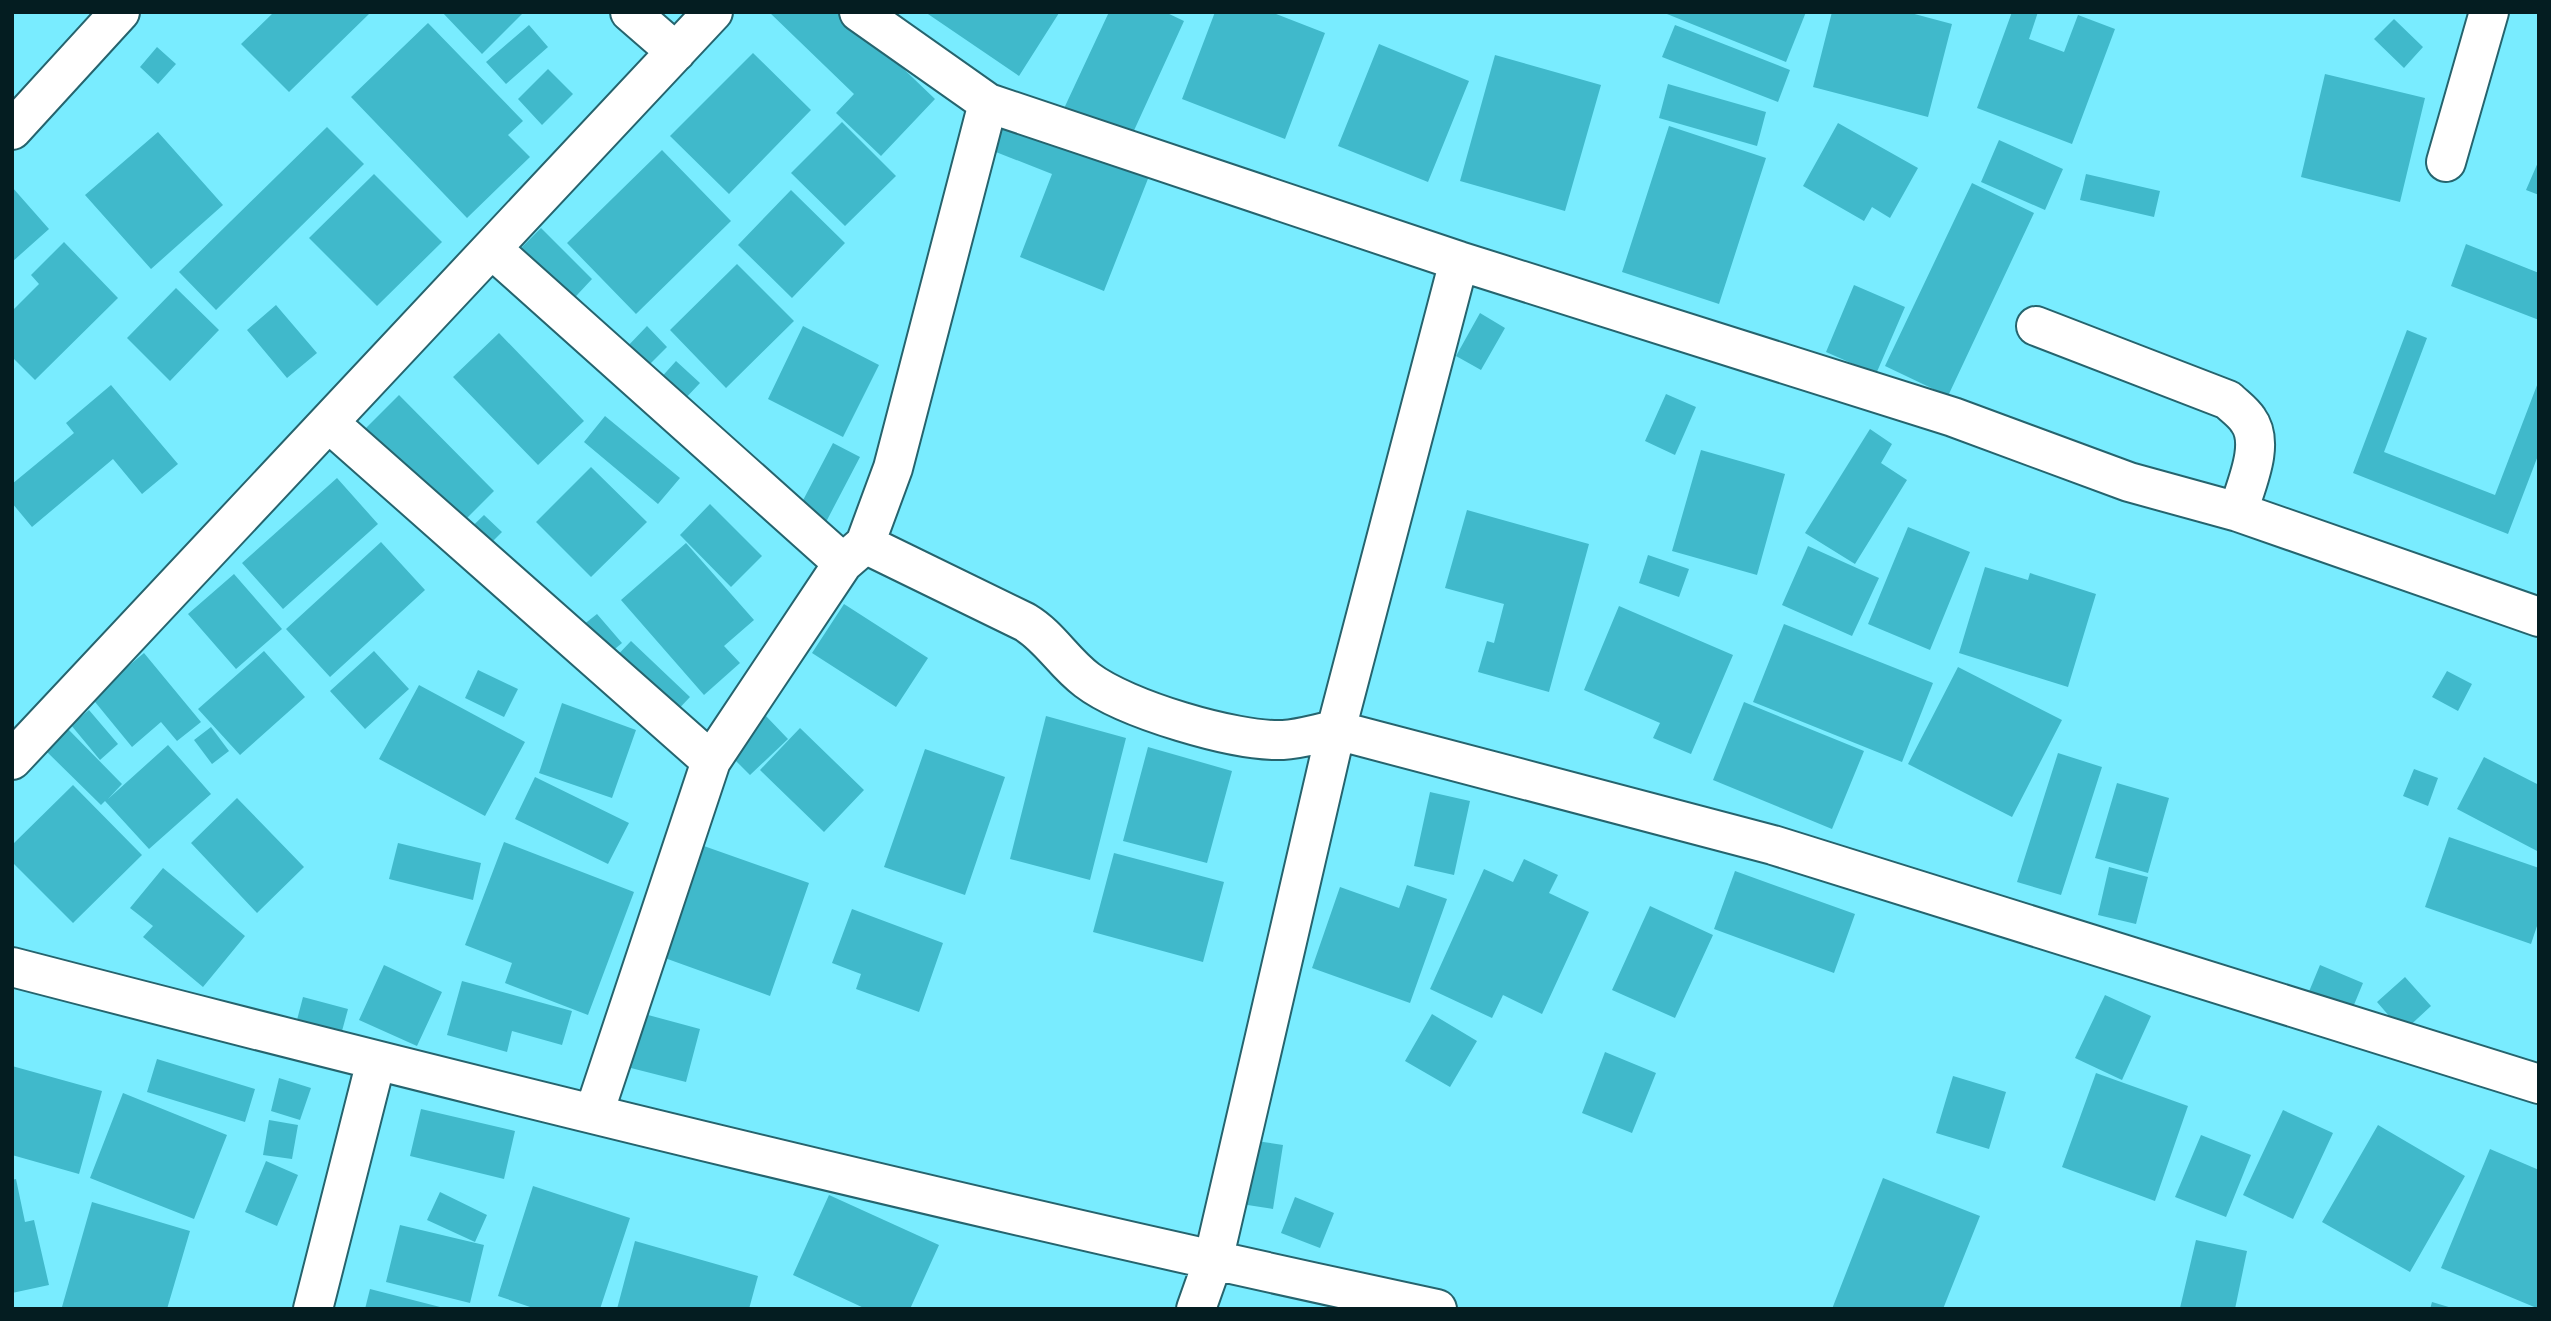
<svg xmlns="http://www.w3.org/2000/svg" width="2551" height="1321" font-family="Bitter,serif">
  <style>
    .building { fill: #40b9cb }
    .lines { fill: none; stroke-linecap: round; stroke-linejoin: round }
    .minor-casing { stroke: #26646e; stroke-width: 42 }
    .minor { stroke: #fff; stroke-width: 38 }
  </style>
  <rect width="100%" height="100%" fill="#79ecff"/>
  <path class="building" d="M274,12H368L369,14L289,92L241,44Z
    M442,12H524L482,54Z
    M769,12H844L935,99L881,156L836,113L854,94Z
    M925,12H1058L1059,13L1019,76Z
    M1109,12H1165L1184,21L1126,148L1060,117Z
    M1215,12H1271L1325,33L1285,139L1182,99Z
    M1662,12H1806L1786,62Z
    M1832,12H1907L1952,24L1928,117L1813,87Z
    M2012,12H2038L2029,39L2064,52L2078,15L2115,29L2072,144L1977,108Z
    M2394,19L2423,47L2404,68L2374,39Z
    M428,23L523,121L508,135L530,157L467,218L351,97Z
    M529,25L548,47L506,84L486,62Z
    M1675,25L1790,70L1778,102L1662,57Z
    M1379,44L1469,81L1428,182L1338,146Z
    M157,47L176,64L158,84L140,67Z
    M753,53L811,110L729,194L670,136Z
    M1495,55L1601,85L1565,211L1460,181Z
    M548,69L573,94L542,125L518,99Z
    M2325,74L2425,98L2400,202L2301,177Z
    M1668,84L1766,112L1757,146L1659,118Z
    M983,105L1151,171L1104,291L1020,257L1052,174L968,141Z
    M842,122L896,176L845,226L791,173Z
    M1838,123L1918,168L1890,218L1872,207L1864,221L1803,186Z
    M1669,126L1766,158L1719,304L1622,272Z
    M327,127L364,164L216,310L179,272Z
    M158,132L223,205L151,269L85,195Z
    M1999,140L2063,169L2045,210L1981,182Z
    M662,150L731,221L636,314L567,243Z
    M2539,160V195L2526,190Z
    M374,174L442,242L377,306L309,238Z
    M2086,174L2160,191L2154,217L2080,200Z
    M1972,183L2034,213L1948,396L1885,366Z
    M12,187L49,229L12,262Z
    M791,190L845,243L792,298L738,245Z
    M541,228L592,279L564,309L512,257Z
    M64,242L118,298L35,380L12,357V311L39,284L31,275Z
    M2466,244L2539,273V320L2451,286Z
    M737,264L794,321L726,388L670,330Z
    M1854,285L1905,307L1876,374L1826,352Z
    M176,288L219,330L170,381L127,338Z
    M276,305L317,353L287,378L247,330Z
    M1480,313L1505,328L1481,370L1456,356Z
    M647,326L667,347L645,369L625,349Z
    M803,326L879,365L843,437L768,399Z
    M2407,330L2427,338L2384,452L2495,495L2539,380V453L2508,534L2353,473Z
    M499,333L584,421L538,465L453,377Z
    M676,361L700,383L681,403L658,381Z
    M111,385L178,464L142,494L113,459L32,527L12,503V484L74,433L66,423Z
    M1666,394L1696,407L1675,455L1645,441Z
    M399,395L494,491L444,541L349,445Z
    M605,416L680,478L658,504L584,442Z
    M1870,429L1892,444L1881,463L1907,480L1855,564L1805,533Z
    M833,443L860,457L826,522L799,508Z
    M1701,450L1785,474L1757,575L1672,551Z
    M591,467L647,522L591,577L536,522Z
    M337,478L378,524L283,609L242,563Z
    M710,504L762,556L731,587L680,535Z
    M1467,510L1589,544L1549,692L1478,672L1487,641L1494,643L1504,604L1445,588Z
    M484,515L502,532L470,564L452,546Z
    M1908,527L1970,552L1930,650L1868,624Z
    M381,542L425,590L330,677L286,629Z
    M686,543L754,620L724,646L740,663L704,695L621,600Z
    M1808,546L1879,578L1852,636L1782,605Z
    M1648,555L1689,569L1679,597L1639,583Z
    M1985,567L2028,580L2030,573L2096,594L2068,687L1959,653Z
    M234,574L282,629L236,669L188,614Z
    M844,604L928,658L896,707L812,653Z
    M1619,606L1733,655L1691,754L1653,738L1660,723L1584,690Z
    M597,614L622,643L598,663L573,633Z
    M1784,624L1933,683L1902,762L1753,702Z
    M631,641L690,697L670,718L611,662Z
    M264,651L305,697L240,755L198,709Z
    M374,651L409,689L365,729L330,691Z
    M144,653L201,722L177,741L161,722L132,747L91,697Z
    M1958,667L2062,720L2012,817L1908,764Z
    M478,670L518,689L504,717L465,698Z
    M2447,671L2472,684L2458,711L2432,697Z
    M419,685L525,742L485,816L379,759Z
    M1744,702L1864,751L1832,829L1713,780Z
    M562,703L636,730L612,798L539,773Z
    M89,710L118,744L100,760L71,725Z
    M765,715L788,739L750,775L727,752Z
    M1046,716L1126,738L1090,880L1010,859Z
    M211,727L229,751L212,764L194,740Z
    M67,728L122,784L108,799L168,745L211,794L149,849L105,801L101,805L45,750Z
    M800,728L864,790L824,832L760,770Z
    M1148,747L1232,771L1207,863L1123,841Z
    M925,749L1005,777L965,895L884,867Z
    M2058,753L2102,767L2061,895L2017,882Z
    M2484,757L2539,785V852L2457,809Z
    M2414,769L2438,778L2428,806L2403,796Z
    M535,777L629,823L608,864L515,819Z
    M2117,783L2169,798L2148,873L2095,858Z
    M73,785L142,855L73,923L12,862V845Z
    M1430,792L1470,801L1454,875L1414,866Z
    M237,798L304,867L257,913L191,843Z
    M2449,837L2539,868V920L2531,944L2425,907Z
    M504,842L634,892L588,1015L505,983L512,963L465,945Z
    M398,843L481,863L473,900L389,879Z
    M701,845L809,883L770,996L662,957Z
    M1114,853L1224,882L1203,962L1093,932Z
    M1524,859L1558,875L1549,893L1589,912L1542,1014L1503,995L1492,1018L1430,989L1484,869L1513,882Z
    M2109,867L2148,877L2136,924L2098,915Z
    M163,868L245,936L203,987L143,937L153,926L130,908Z
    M1735,871L1855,914L1834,973L1714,929Z
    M1407,885L1447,899L1410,1003L1312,968L1340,887L1399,908Z
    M1650,906L1713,935L1675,1018L1612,990Z
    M852,909L943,943L919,1012L856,989L861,974L832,963Z
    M384,965L442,992L417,1046L359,1020Z
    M2320,965L2363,983L2351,1012L2308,994Z
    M2405,977L2431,1006L2403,1032L2377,1002Z
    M462,981L572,1011L562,1045L512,1031L507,1052L447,1035Z
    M2105,995L2151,1016L2122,1080L2075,1058Z
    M303,997L348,1009L342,1031L297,1020Z
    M637,1012L700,1029L686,1082L623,1066Z
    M1432,1014L1477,1041L1450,1087L1405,1061Z
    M1605,1052L1656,1073L1632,1133L1582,1113Z
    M157,1059L255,1089L245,1122L147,1092Z
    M12,1066L102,1091L79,1174L12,1155Z
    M2096,1073L2188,1106L2155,1201L2062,1167Z
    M1953,1076L2006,1092L1989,1149L1936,1133Z
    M279,1078L311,1088L300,1120L271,1111Z
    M123,1093L227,1135L194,1219L90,1178Z
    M421,1109L515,1131L504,1179L410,1156Z
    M2283,1110L2333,1133L2293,1219L2243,1195Z
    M269,1120L298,1125L292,1159L263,1155Z
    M2378,1125L2465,1176L2410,1272L2322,1222Z
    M2201,1135L2251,1155L2226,1217L2175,1197Z
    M1250,1140L1283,1145L1273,1209L1241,1204Z
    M2490,1149L2539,1170V1309L2441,1268Z
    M266,1161L298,1175L277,1226L245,1212Z
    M1883,1178L1980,1216L1943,1309H1832Z
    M16,1179L25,1222L34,1220L49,1285L12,1293V1180Z
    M533,1186L630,1218L600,1309H536L498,1296Z
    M440,1192L487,1215L475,1242L427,1220Z
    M829,1195L939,1245L910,1309H866L793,1275Z
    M1295,1197L1334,1213L1320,1248L1281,1233Z
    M92,1202L190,1231L167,1309L62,1307Z
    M400,1225L484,1245L470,1303L386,1282Z
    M2196,1240L2247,1251L2235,1309L2180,1308Z
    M635,1241L758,1276L749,1309H617Z
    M370,1289L444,1308V1309H365Z
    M2432,1302L2452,1308V1309H2430Z"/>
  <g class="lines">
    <g class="minor-casing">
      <path id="minor" d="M630,12L676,52
        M859,12L988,103L1459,261
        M12,130L120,12
        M2446,162L2489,12
        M492,249L843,563L865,544L893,468L988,103
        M2036,326L2228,400C2234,406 2243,412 2248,420C2266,444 2245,487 2238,512
        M329,423L711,761L594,1113
        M865,544L1025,622C1050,637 1063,662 1087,680C1125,709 1235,742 1283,740C1301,739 1319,733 1336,730L1773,845L2539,1084
        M12,760L713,12
        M711,761L843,563
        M12,967C485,1090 960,1207 1437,1309
        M313,1309L376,1061
        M1196,1309L1213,1261L1336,730L1459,261L1953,417L2129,482L2238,512L2539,617"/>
    </g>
    <use href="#minor" class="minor"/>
  </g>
  <rect width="2551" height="1321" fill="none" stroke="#041d21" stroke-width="28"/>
</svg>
